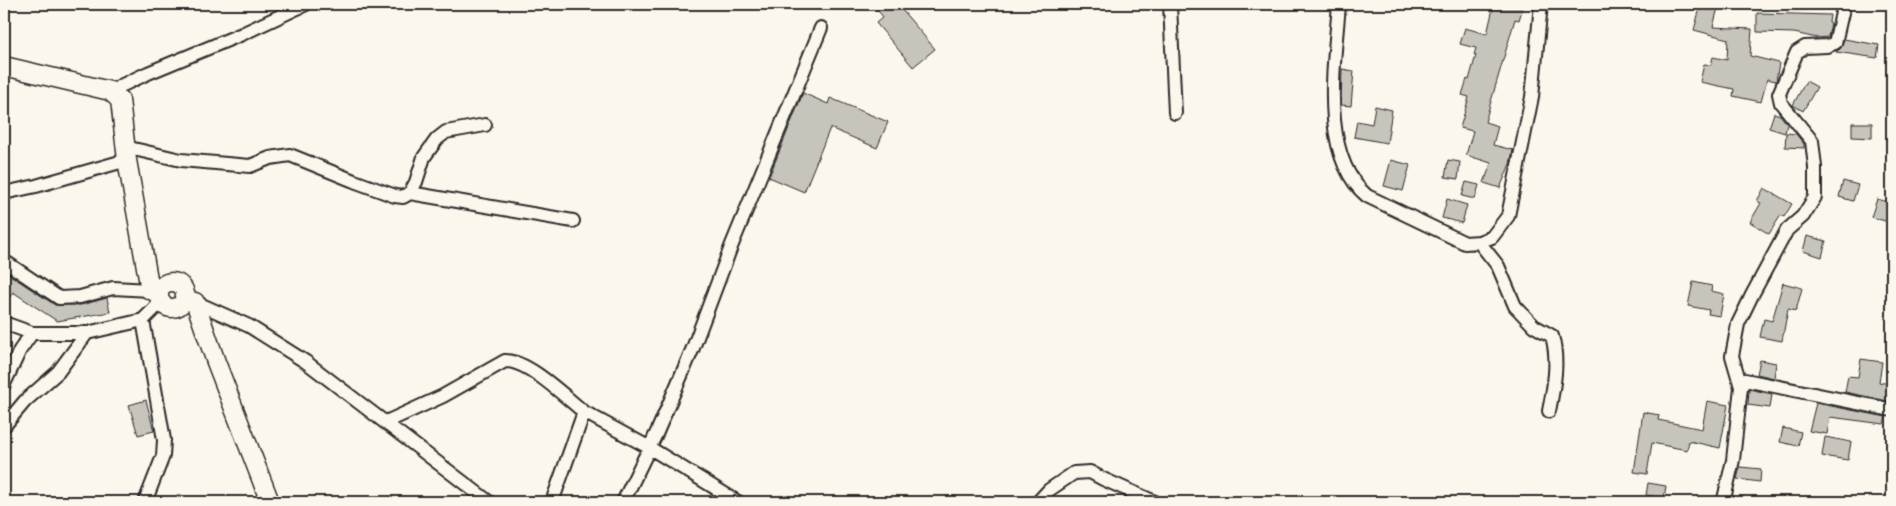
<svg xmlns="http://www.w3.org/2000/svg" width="1896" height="506" font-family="Mali,sans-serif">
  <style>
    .building { fill: #c7c4bc; stroke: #2b2b2b }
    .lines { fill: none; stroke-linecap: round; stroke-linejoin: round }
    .street-casing { stroke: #2b2b2b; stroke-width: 16 }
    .secondary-casing { stroke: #2b2b2b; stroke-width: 21 }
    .street { stroke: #fbf7ec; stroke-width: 12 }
    .secondary { stroke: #fbf7ec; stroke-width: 18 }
  </style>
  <rect width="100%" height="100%" fill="#fbf7ec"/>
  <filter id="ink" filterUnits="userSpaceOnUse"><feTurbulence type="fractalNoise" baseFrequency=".02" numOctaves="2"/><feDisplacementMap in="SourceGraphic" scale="10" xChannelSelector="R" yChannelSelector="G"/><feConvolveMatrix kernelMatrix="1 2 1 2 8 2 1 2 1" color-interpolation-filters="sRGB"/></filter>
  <g filter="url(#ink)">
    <path class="building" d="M873,4H897L935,49L913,67L876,23L883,17Z
      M1494,4H1524L1519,20L1515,19L1485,122L1498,126L1493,145L1513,150L1510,164L1500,188L1484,183L1491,163L1466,155L1473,131L1460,128L1469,97L1462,95L1467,79L1469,80L1476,55H1474L1476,48L1460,44L1465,28L1487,34Z
      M1701,4H1719L1713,27L1752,29L1750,56L1779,63L1776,81L1767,79L1761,102L1733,96L1734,89L1700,82L1704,64L1711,65L1713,57L1727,60L1728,39L1694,30Z
      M1757,13L1830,15L1829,22L1831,23L1828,37L1817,38L1794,33L1757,32Z
      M1844,39L1879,45L1877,58L1836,52L1841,48Z
      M1342,69L1354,71L1351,106L1341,105Z
      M1806,81L1817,87L1803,111L1793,105Z
      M803,93L828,104L830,98L888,122L877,148L830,128L804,192L769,177Z
      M1375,106L1392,110L1387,143L1354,137L1357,121L1372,124Z
      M1774,113L1780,115L1787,124L1785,133L1769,128Z
      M1852,123H1872V138L1852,137Z
      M1786,133L1796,134L1804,144V148L1785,147Z
      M1391,160L1410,165L1403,191L1384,186Z
      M1448,160L1460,162L1458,179L1445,177Z
      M1843,181L1858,185L1853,201L1839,197Z
      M1466,182L1479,185L1475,199L1462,196Z
      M1764,188L1792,204L1784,217L1781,215L1769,234L1750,222L1761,203L1757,201Z
      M1447,199L1467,205L1462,223L1442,218Z
      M1877,199L1892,203V223L1871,217Z
      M1807,236L1826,241L1822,257L1803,251Z
      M4,271L55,305H81L107,298L110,312L57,321L13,292L4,305Z
      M1693,282L1712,286L1711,291L1724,294L1720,316L1708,314L1709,310L1688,306Z
      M1783,283L1802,288L1796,311L1788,309L1782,341L1760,337L1764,319L1772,321Z
      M1861,359L1882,362L1879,382L1890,384L1888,401L1845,392L1848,376L1858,377Z
      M1760,360L1776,363L1774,378L1757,374Z
      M1749,389L1772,394L1770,408L1748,405Z
      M146,400L154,431L138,435L129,405Z
      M1707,401L1728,405L1720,448L1689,441L1687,450L1652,443L1647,474L1634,472L1643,412L1659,415L1658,420L1702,429Z
      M1816,403L1886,417L1884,424L1830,417L1827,434L1809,431Z
      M1783,428L1801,432L1798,446L1780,442Z
      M1825,437L1851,442L1848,460L1822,456Z
      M1740,467L1761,469L1760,482L1737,479Z
      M1648,483L1666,486L1664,498L1646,495Z"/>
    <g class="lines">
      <g class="street-casing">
        <path id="street" d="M1170,4L1175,113
          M1339,4C1335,61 1318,155 1367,196L1465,243L1479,242L1492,237L1508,216L1532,97L1541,4
          M110,91L148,73L242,34L306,4
          M125,147L181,160L250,166L270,158L290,155L354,181L395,196L403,197L410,193L416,182L424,157L437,139L446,132L485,125
          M4,193L36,186L127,160
          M410,193L573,221
          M1479,242L1498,266L1515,306L1534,326L1552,336C1559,361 1554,386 1549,411
          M4,261L59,298L80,297L113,288L150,290
          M195,302L249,326L306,362L489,502
          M143,320L161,302
          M4,323L32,333
          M4,384L20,350L32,333H87L143,320L164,440L163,456L145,502
          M1741,387L1732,356L1738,324L1752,295L1787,230L1803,216L1815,197V167L1812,141L1781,103L1779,94L1797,52L1805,47L1827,46L1835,43L1844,4
          M386,422L443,396L505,361C528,360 565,397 584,412
          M4,426L25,401L58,372L87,333
          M552,502L584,412L650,448L738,502
          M623,502L657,432L693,348L731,247L821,28
          M1038,502L1049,490L1074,473L1090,472L1103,479L1155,502
          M1726,502L1724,499L1733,460L1741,387L1745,380L1892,410"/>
      </g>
      <g class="secondary-casing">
        <path id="secondary" d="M4,66L110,91L120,100L127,160L150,290L159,293
          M159 295a13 13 0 1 1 26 0a13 13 0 1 1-26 0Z
          M185,299L195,302L216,362L270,502"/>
      </g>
      <use href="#street" class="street"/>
      <use href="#secondary" class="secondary"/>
    </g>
  </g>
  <rect width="1896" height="506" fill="none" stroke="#fbf7ec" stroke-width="20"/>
  <rect x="10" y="10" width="1876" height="486" fill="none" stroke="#2b2b2b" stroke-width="2" filter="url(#ink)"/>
</svg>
